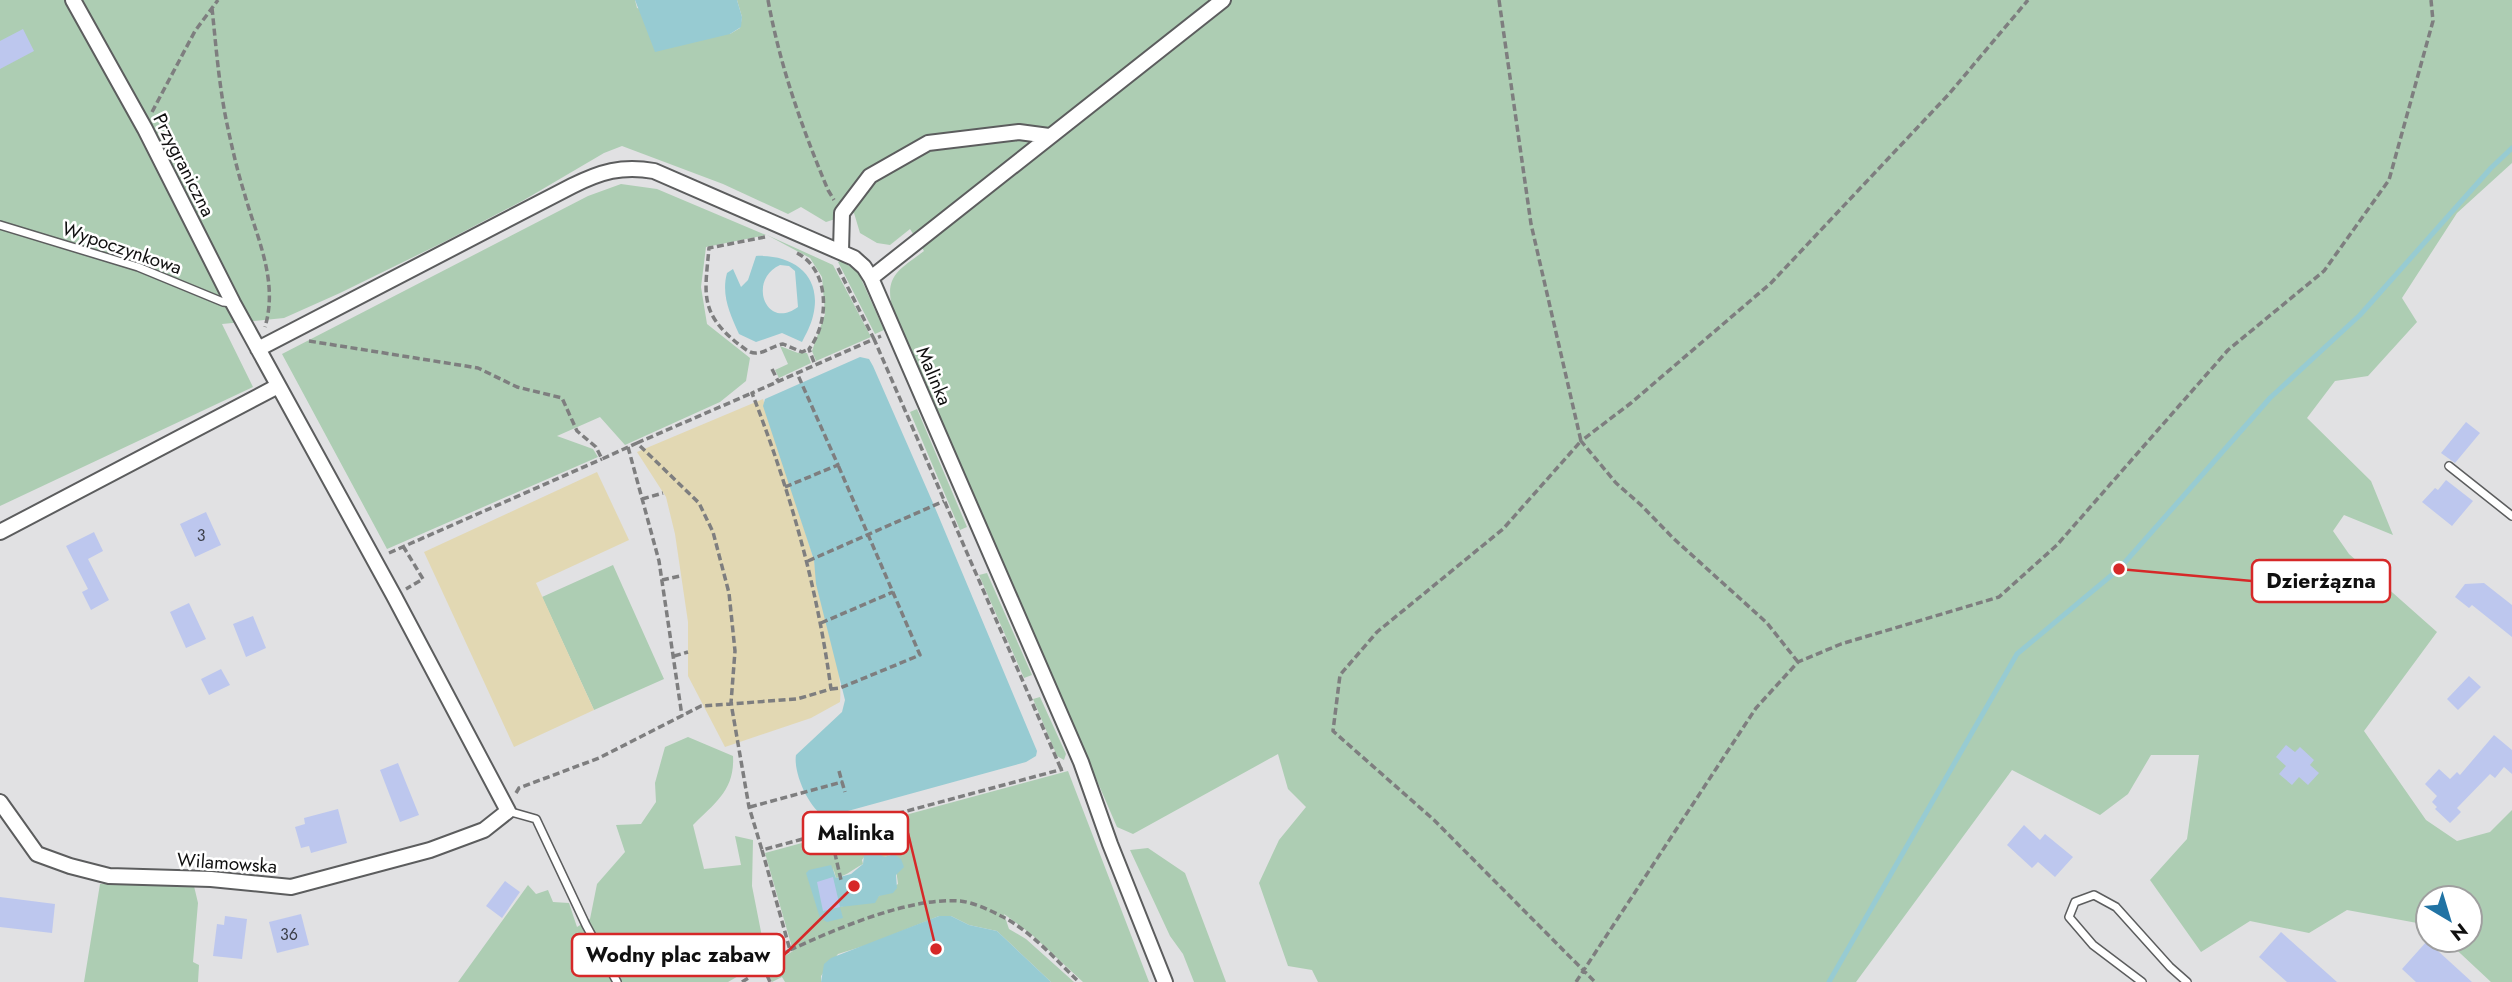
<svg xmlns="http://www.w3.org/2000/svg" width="2512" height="982" font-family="Jost,sans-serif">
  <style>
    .green { fill: #adcdb3; fill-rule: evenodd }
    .sand { fill: #e2d8b3 }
    .water { fill: #97cbd2; fill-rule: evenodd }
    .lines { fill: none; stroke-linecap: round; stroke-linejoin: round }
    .stream { stroke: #97cbd2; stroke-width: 5 }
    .building { fill: #bdc7ee }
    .service-casing { stroke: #5c5d5e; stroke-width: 10 }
    .minor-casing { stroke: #5c5d5e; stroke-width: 18 }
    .path { stroke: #7e7e7f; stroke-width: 3.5; stroke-dasharray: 7 3.5; stroke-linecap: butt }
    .service { stroke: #fff; stroke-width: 7 }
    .minor { stroke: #fff; stroke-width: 14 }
    .labels { text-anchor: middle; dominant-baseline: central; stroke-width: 5; stroke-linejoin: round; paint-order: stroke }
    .number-label { font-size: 16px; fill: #3b3e48 }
    .street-label { font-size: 19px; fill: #101010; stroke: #fff }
    .leader { fill: none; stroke: #d62828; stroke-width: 2.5 }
    .callout-dot { fill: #d62828; stroke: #fff; stroke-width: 2.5 }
    .callout { fill: #fff; stroke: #d62828; stroke-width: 2.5 }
    .callout-label { font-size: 21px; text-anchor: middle; font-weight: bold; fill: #101010 }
  </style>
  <rect width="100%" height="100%" fill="#e1e1e3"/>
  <path class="green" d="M0,0H635L637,8L730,34L740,28L742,17L737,0H2512V163L2457,213L2402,298L2417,322L2368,376L2335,381L2307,418L2371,481L2393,535L2344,515L2333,531L2349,554L2437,632L2364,731L2426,820L2457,841L2490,832L2512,810V982H2491L2446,940H2470V898H2428V925L2347,910L2309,933L2250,921L2201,952L2150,880L2187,839L2199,755H2151L2128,794L2100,815L2012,770L1856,982H1318L1312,970L1288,966L1259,883L1279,840L1306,807L1288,789L1278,754L1133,834L1117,827L892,306C884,275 902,268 924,251L910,229L890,245L877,243L860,233L854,213L826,222L801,207L788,214L723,184L622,146L604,153L524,200L444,242L340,293L284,318L222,324L253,387L0,506Z
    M621,184L657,189L766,235L706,247L701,287L707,324L750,358L746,381L720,402L625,445L600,417L557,436L593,449L598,457L387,549L282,354L588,196Z
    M767,235L833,265L871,337L816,361L812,351L825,314L822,277L810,258Z
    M842,261L858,272L884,330L875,334L838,262Z
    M780,346L798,353H807L811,363L779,378L775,370L788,364Z
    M917,409L967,527L960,530L910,412Z
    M613,565L664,679L594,710L542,597Z
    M987,573L1032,675L1024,678L979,575Z
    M1040,697L1066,754L1064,760L1057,756L1033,699Z
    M688,737L733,756C735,790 715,803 693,825L704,869L741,865L735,836L753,840L752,886L763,942L759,964L728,982H458L528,885L536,894L548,890L553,902L569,903L577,927L590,919L597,884L625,852L616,825L641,824L656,802L655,783L665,747Z
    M1068,771L1149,982H1083L1031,934L1004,914L1009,929L1026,939L1074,982H1051L997,931L969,925L951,916H939L870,944L838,954L821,976V982H785L782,977L772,982L765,968L793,951L765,853ZM867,853L884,857L894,854L898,884L879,896L840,907L833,867L836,878C850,874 851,870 863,864L862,860Z
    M1148,848L1185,873L1226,982H1194L1183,954L1170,936L1130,850Z
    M100,884L194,886L198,903L193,962L199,965L198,982H84Z"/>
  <path class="sand" d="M763,399L814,560C818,605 844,659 840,702L811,718L725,747L688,676V622L675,534L666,497L637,452Z
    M597,472L629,540L536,583L594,710L514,747L424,552Z"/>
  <path class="water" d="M635,0H737L742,17L741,27L730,34L655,52Z
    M756,256C794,254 823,276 813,316C811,325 806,334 802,342L782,333L756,342L739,334C730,314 721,295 727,273L733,269L741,287L748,280ZM780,265L789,266L795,271L798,307C766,331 747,280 780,265Z
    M860,357L869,359L873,366L933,503L1037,751L1036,756L1026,762L826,817C809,810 793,772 796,755L842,712L845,700L816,584L814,560L763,406L765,399Z
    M875,851L884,857L894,854L901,859L904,867L896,875L897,888L893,893L879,896L875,903L840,907L843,918L827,922L820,918L806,873L809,870L831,865L836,878L851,874L863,864L864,855Z
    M939,916H951L969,925L997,931L1051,982H821L824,964L831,958Z"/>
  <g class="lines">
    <path class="stream" d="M1829,982L2017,654L2119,569L2270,398L2360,315L2491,168L2512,148"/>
  </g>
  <path class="building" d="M23,29L34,51L0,69V41Z
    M2466,422L2480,433L2455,463L2441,453Z
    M2446,480L2473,501L2452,526L2422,502L2435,488L2438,490Z
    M206,512L221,545L195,557L180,524Z
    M94,532L103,551L88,559L109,600L91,610L82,592L88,589L66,546Z
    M2484,583L2512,605V637L2472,605L2469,608L2455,597L2465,584Z
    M189,603L206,639L186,648L170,612Z
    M253,616L266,648L246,657L233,624Z
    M221,669L230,685L209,695L201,679Z
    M2469,676L2481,687L2458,710L2447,699Z
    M2494,735L2512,750V774L2504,767L2495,778L2490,774L2457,808L2461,812L2450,823L2435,809L2437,807L2432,802L2437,796L2425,784L2439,769L2450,779L2457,772L2460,775Z
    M2286,745L2295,752L2300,747L2314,760L2310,765L2319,773L2308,785L2299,777L2292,785L2279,774L2286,766L2276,757Z
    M398,763L419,815L400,822L380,770Z
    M338,809L347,843L311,853L309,846L301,848L295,827L305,824L304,818Z
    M2024,825L2040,840L2045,834L2073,857L2055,877L2038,862L2032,868L2007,845Z
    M833,877L840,907L823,911L817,882Z
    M505,881L520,892L502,918L486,906Z
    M0,897L55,904L52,933L0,927Z
    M301,914L309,945L277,953L269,922Z
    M225,916L247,919L242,959L213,956L217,924L224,925Z
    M2281,932L2337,982H2287L2259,957Z
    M746,933L756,953L742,959L732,939Z
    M2427,941L2472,982H2416L2402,969Z"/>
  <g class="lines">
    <g class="service-casing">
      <path id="service" d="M0,225L138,267L223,302L232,303
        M2449,466L2512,516
        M508,811L536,819L586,925L617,982
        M2142,982L2093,945L2069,917L2075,902L2094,895L2116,907L2170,967L2187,982"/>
    </g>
    <g class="minor-casing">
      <path id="minor" d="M841,251L842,213L870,176L928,143L1019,132L1049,136
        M871,278L1223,0
        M258,349L572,186C600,172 622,165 654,171L854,258L864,267L871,278L1081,762L1110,844L1165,982
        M0,532L278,386
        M0,802L37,854L70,866L109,876L211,879L291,887L430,850L484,830L508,811L394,596L233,303L145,129L73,0"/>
    </g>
    <path class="path" d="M768,0C780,66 802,128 828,190L834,200
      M1499,0L1531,224L1581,441L1503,529L1377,632L1340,675L1333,731L1434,820L1595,982
      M212,8C216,46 219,86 227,124C232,147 237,170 244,192C256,236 279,280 265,327
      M152,112L195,31L218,0
      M765,237L709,248C705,293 699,312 737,343C743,347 749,354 757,353C765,353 774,345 783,344L802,352L809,349
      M797,253C830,270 830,322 809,349L815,365
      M838,268L874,339L881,336
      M309,341L478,368L517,387L562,398L577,431L596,447L602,459L637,443L699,503L713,532L729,593L735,651L731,703L749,807L762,850
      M772,369L778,381
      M637,443L752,393
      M628,447L659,561L682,716
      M785,487L838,465L797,373
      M642,499L663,493
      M403,546L423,579L406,589
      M389,553L602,459
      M808,561L944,501
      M662,580L680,576
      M821,623L893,592
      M674,656L688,652
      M1798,662L1767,623L1673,538L1641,505L1616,483L1581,441L1631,403L1771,283L1949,94L2028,0
      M831,689L840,688L920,655L838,465
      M839,771L842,782
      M516,793L519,788L599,758L701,706L797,699L831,689C817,585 790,491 752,393L874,339L1061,769
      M750,807L842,782L845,792
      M830,832L841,880
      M790,950C836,929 909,897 960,901C972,902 990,910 1001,916C1030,930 1056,960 1079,982
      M763,966L770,982
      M742,982L750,977L749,973L790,950L762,850L1063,769
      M1576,982L1756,708L1798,662L1841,644L1999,597L2057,545L2228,350L2324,271L2389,180L2433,21L2431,0"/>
    <use href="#service" class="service"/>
    <use href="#minor" class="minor"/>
  </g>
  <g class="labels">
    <g class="number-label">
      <text x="201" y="535">3</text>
      <text x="289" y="934">36</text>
    </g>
    <g class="street-label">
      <text transform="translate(184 165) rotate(63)">Przygraniczna</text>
      <text transform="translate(122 248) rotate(19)">Wypoczynkowa</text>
      <text transform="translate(934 376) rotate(67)">Malinka</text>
      <text transform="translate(227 863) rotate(4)">Wilamowska</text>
    </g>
  </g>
  <path class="leader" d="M2119 569L2252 581M936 949L908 833M854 886L784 955"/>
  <g class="callout-dot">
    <circle cx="2119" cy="569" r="7"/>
    <circle cx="936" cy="949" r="7"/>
    <circle cx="854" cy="886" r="7"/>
  </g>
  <g class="callout">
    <rect x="2252" y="560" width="138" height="42" rx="7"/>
    <rect x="803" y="812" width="105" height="42" rx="7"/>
    <rect x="572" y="934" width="212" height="42" rx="7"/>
  </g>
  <g class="callout-label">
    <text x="2321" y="588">Dzierżązna</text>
    <text x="856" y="840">Malinka</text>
    <text x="678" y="962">Wodny plac zabaw</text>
  </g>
  <g transform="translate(2449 919) rotate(142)"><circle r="33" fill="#ffffff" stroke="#9f9f9f" stroke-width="2"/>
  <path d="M0-5L12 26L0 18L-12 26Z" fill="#2173a4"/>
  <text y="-10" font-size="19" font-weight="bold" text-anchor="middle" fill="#101010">N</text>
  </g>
</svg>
